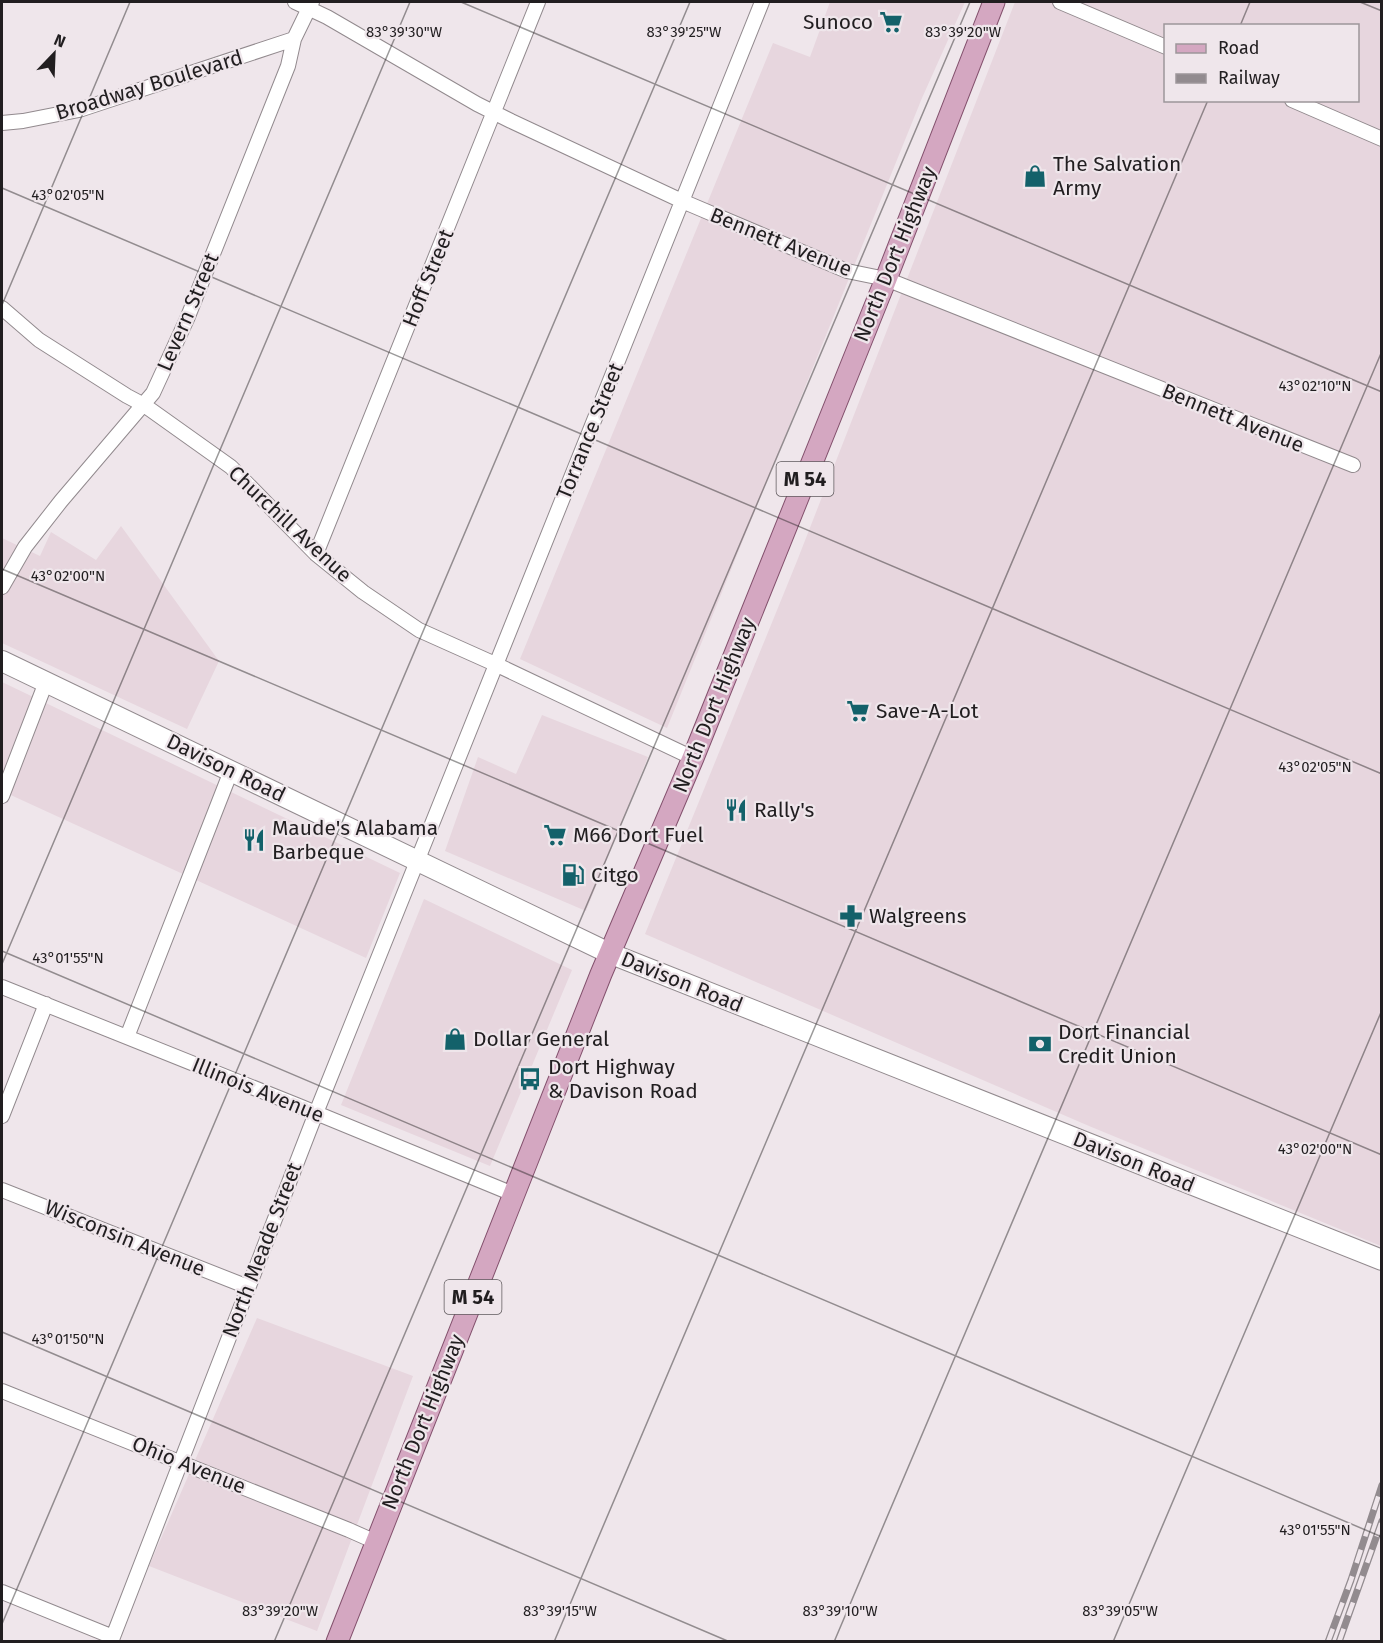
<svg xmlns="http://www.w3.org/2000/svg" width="1383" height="1643" font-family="'Fira Sans',sans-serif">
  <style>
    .built { fill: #e7d6de; fill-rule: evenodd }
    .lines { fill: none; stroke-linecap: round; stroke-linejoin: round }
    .street-casing { stroke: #928a8e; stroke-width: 16 }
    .secondary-casing { stroke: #928a8e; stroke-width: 22 }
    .primary-casing { stroke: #83516d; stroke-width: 23 }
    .street { stroke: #fff; stroke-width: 14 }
    .secondary { stroke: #fff; stroke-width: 20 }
    .primary { stroke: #d4a7c1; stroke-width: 21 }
    .rail-casing { stroke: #928b8f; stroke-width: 7 }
    .rail { stroke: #efe6eb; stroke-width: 4.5; stroke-dasharray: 14; stroke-linecap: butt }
    .ticks { fill: none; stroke: #211e20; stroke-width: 1.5; stroke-opacity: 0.45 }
    .labels { text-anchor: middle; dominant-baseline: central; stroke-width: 4.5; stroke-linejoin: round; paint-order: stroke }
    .shield { fill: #efe6eb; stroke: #5f5a5d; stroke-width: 1.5 }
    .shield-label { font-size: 20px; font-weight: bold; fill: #211e20 }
    .poi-label { font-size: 21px; fill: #211e20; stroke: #efe6eb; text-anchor: start }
    .street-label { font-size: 21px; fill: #211e20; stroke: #efe6eb }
    .ticks-label { font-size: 15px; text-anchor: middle; fill: #211e20; stroke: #efe6eb; stroke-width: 4.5; stroke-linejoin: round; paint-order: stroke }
  </style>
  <rect width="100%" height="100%" fill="#efe6eb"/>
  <path class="built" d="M830,2H965L922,98L667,728L520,659L773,43L810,57Z
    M1015,2H1381V1246L1089,1126L645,934L797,561ZM1166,26H1358V100H1166Z
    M121,526L219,661L187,729L2,643V538L40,556L51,532L96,560Z
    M2,682L400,873L366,958L2,791Z
    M542,715L648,757L586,911L445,851L478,757L516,774Z
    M424,899L572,970L490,1166L341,1105Z
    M257,1318L413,1376L317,1631L149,1566Z"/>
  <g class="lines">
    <g class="street-casing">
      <path id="street" d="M295,2L327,17L477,104L511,121L682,201L847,271L886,279L1353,465
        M1060,2L1166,47
        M1292,100L1382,139
        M2,123L23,121L79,110L294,39
        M2,308L39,340L127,396L144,405L231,467L316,554L363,592L419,630L495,664L693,758
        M316,554L538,2
        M2,587L25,547L61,501L153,393L187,319L288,66L294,39L312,2
        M2,796L46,682
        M2,987L299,1106L513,1194
        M127,1037L231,771
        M2,1116L46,1004
        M2,1190L248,1287
        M2,1391L349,1530L376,1542
        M2,1592L113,1637
        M111,1642L316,1113L762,2"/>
    </g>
    <g class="secondary-casing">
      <path id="secondary" d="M2,661L609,953L1382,1260"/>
    </g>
    <g class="primary-casing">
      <path id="primary" d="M337,1642L601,974L693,758L886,279L994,2"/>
    </g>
    <use href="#street" class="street"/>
    <use href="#secondary" class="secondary"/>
    <use href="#primary" class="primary"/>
    <g class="rail-casing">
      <path id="rail" d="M1328,1642L1351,1580L1382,1485
        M1339,1642L1382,1521"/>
    </g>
    <use href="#rail" class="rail"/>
  </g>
  <path class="ticks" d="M461,2L1382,392M1360,2L1382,11M1240,26L1250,2M2,188L1382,774M2,305L130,2M2,569L1382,1155M2,951L1382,1537M2,964L410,2M2,1332L730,1642M2,1624L690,2M274,1642L970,2M554,1642L1208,100M834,1642L1382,351M1113,1642L1382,1010"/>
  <defs>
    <g id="supermarket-bare" transform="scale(1.8)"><path d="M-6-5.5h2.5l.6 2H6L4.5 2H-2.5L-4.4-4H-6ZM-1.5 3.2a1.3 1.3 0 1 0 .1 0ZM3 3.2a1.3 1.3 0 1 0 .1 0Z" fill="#13616a" stroke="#efe6eb" stroke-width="2.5" paint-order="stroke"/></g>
    <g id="shop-bare" transform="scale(1.8)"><path d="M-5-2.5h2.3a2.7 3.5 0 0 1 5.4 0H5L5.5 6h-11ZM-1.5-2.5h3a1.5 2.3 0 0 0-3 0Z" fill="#13616a" stroke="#efe6eb" stroke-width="2.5" paint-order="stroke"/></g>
    <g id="restaurant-bare" transform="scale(1.8)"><path d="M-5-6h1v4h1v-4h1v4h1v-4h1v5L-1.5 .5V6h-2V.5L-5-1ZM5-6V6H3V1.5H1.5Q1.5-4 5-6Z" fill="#13616a" stroke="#efe6eb" stroke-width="2.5" paint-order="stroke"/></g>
    <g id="fuel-bare" transform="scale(1.8)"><path d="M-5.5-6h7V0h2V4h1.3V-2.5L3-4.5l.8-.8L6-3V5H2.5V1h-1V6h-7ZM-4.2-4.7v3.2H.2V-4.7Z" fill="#13616a" stroke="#efe6eb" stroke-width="2.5" paint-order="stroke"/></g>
    <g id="pharmacy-bare" transform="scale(1.8)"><path d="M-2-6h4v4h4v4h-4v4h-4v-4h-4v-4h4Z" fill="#13616a" stroke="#efe6eb" stroke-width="2.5" paint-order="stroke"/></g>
    <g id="bank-bare" transform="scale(1.8)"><path d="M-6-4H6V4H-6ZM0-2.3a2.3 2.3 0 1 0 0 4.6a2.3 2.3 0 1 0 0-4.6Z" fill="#13616a" stroke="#efe6eb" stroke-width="2.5" paint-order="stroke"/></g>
    <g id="bus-bare" transform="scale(1.8)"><path d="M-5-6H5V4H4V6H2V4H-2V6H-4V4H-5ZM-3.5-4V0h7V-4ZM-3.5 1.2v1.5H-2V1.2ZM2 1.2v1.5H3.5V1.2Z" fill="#13616a" stroke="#efe6eb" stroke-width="2.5" paint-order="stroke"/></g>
  </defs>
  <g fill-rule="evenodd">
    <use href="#supermarket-bare" x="891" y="22"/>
    <use href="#shop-bare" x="1035" y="176"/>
    <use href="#supermarket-bare" x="858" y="711"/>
    <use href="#restaurant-bare" x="736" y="810"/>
    <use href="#supermarket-bare" x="555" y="835"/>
    <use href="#restaurant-bare" x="254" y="840"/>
    <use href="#fuel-bare" x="573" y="875"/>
    <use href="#pharmacy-bare" x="851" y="916"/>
    <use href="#shop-bare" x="455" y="1039"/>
    <use href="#bank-bare" x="1040" y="1044"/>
    <use href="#bus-bare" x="530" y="1079"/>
  </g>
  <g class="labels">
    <g class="shield">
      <rect x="776.5" y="462" width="57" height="34" rx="4.5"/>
      <rect x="444.5" y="1280" width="57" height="34" rx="4.5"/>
    </g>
    <g class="shield-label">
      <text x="805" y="479">M 54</text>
      <text x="473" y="1297">M 54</text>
    </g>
    <g class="poi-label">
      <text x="873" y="22" text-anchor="end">Sunoco</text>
      <text x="1053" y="164">The Salvation<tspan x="1053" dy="24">Army</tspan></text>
      <text x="876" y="711">Save-A-Lot</text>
      <text x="754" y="810">Rally's</text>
      <text x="272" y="828">Maude's Alabama<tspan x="272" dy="24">Barbeque</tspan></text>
      <text x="573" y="835">M66 Dort Fuel</text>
      <text x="591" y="875">Citgo</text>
      <text x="869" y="916">Walgreens</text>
      <text x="1058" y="1032">Dort Financial<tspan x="1058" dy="24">Credit Union</tspan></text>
      <text x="473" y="1039">Dollar General</text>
      <text x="548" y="1067">Dort Highway<tspan x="548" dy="24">&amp; Davison Road</tspan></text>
    </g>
    <g class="street-label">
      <text transform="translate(149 85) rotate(-17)">Broadway Boulevard</text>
      <text transform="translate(781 242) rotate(22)">Bennett Avenue</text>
      <text transform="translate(895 254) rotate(-68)">North Dort Highway</text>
      <text transform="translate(428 278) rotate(-68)">Hoff Street</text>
      <text transform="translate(188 312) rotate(-67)">Levern Street</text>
      <text transform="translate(1233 418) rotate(22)">Bennett Avenue</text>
      <text transform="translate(590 431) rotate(-68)">Torrance Street</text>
      <text transform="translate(290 524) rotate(43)">Churchill Avenue</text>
      <text transform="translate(714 705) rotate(-68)">North Dort Highway</text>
      <text transform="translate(226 768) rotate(26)">Davison Road</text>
      <text transform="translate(682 982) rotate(22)">Davison Road</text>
      <text transform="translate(258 1090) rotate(22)">Illinois Avenue</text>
      <text transform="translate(1134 1162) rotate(22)">Davison Road</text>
      <text transform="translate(125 1238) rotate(22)">Wisconsin Avenue</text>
      <text transform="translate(262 1250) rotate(-69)">North Meade Street</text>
      <text transform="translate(423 1422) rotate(-68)">North Dort Highway</text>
      <text transform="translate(189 1465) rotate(22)">Ohio Avenue</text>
    </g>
  </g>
  <g class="ticks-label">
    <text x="404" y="37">83°39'30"W</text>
    <text x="684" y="37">83°39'25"W</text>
    <text x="963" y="37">83°39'20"W</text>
    <text x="68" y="200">43°02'05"N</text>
    <text x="1315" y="391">43°02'10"N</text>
    <text x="68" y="581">43°02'00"N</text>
    <text x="1315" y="772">43°02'05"N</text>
    <text x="68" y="963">43°01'55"N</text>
    <text x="1315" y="1154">43°02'00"N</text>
    <text x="68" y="1344">43°01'50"N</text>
    <text x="1315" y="1535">43°01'55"N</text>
    <text x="280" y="1616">83°39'20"W</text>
    <text x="560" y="1616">83°39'15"W</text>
    <text x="840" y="1616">83°39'10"W</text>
    <text x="1120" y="1616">83°39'05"W</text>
  </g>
  <rect width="1383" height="1643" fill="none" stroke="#211e20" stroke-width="6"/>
  <rect x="1164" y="24" width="195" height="78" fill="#efe6eb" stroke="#9d969a" stroke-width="1.5"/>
  <rect x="1176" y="44" width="30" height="9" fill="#d4a7c1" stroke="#9d969a" stroke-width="1.5"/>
  <text x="1218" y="54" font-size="18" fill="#211e20">Road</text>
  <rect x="1176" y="74" width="30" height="9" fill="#928b8f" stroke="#9d969a" stroke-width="1.5"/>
  <text x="1218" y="84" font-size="18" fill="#211e20">Railway</text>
  <g transform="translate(54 54) rotate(23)" stroke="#efe6eb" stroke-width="4.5" paint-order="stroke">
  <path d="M0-4.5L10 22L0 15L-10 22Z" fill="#211e20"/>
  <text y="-9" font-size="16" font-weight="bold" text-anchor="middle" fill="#211e20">N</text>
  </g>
</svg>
